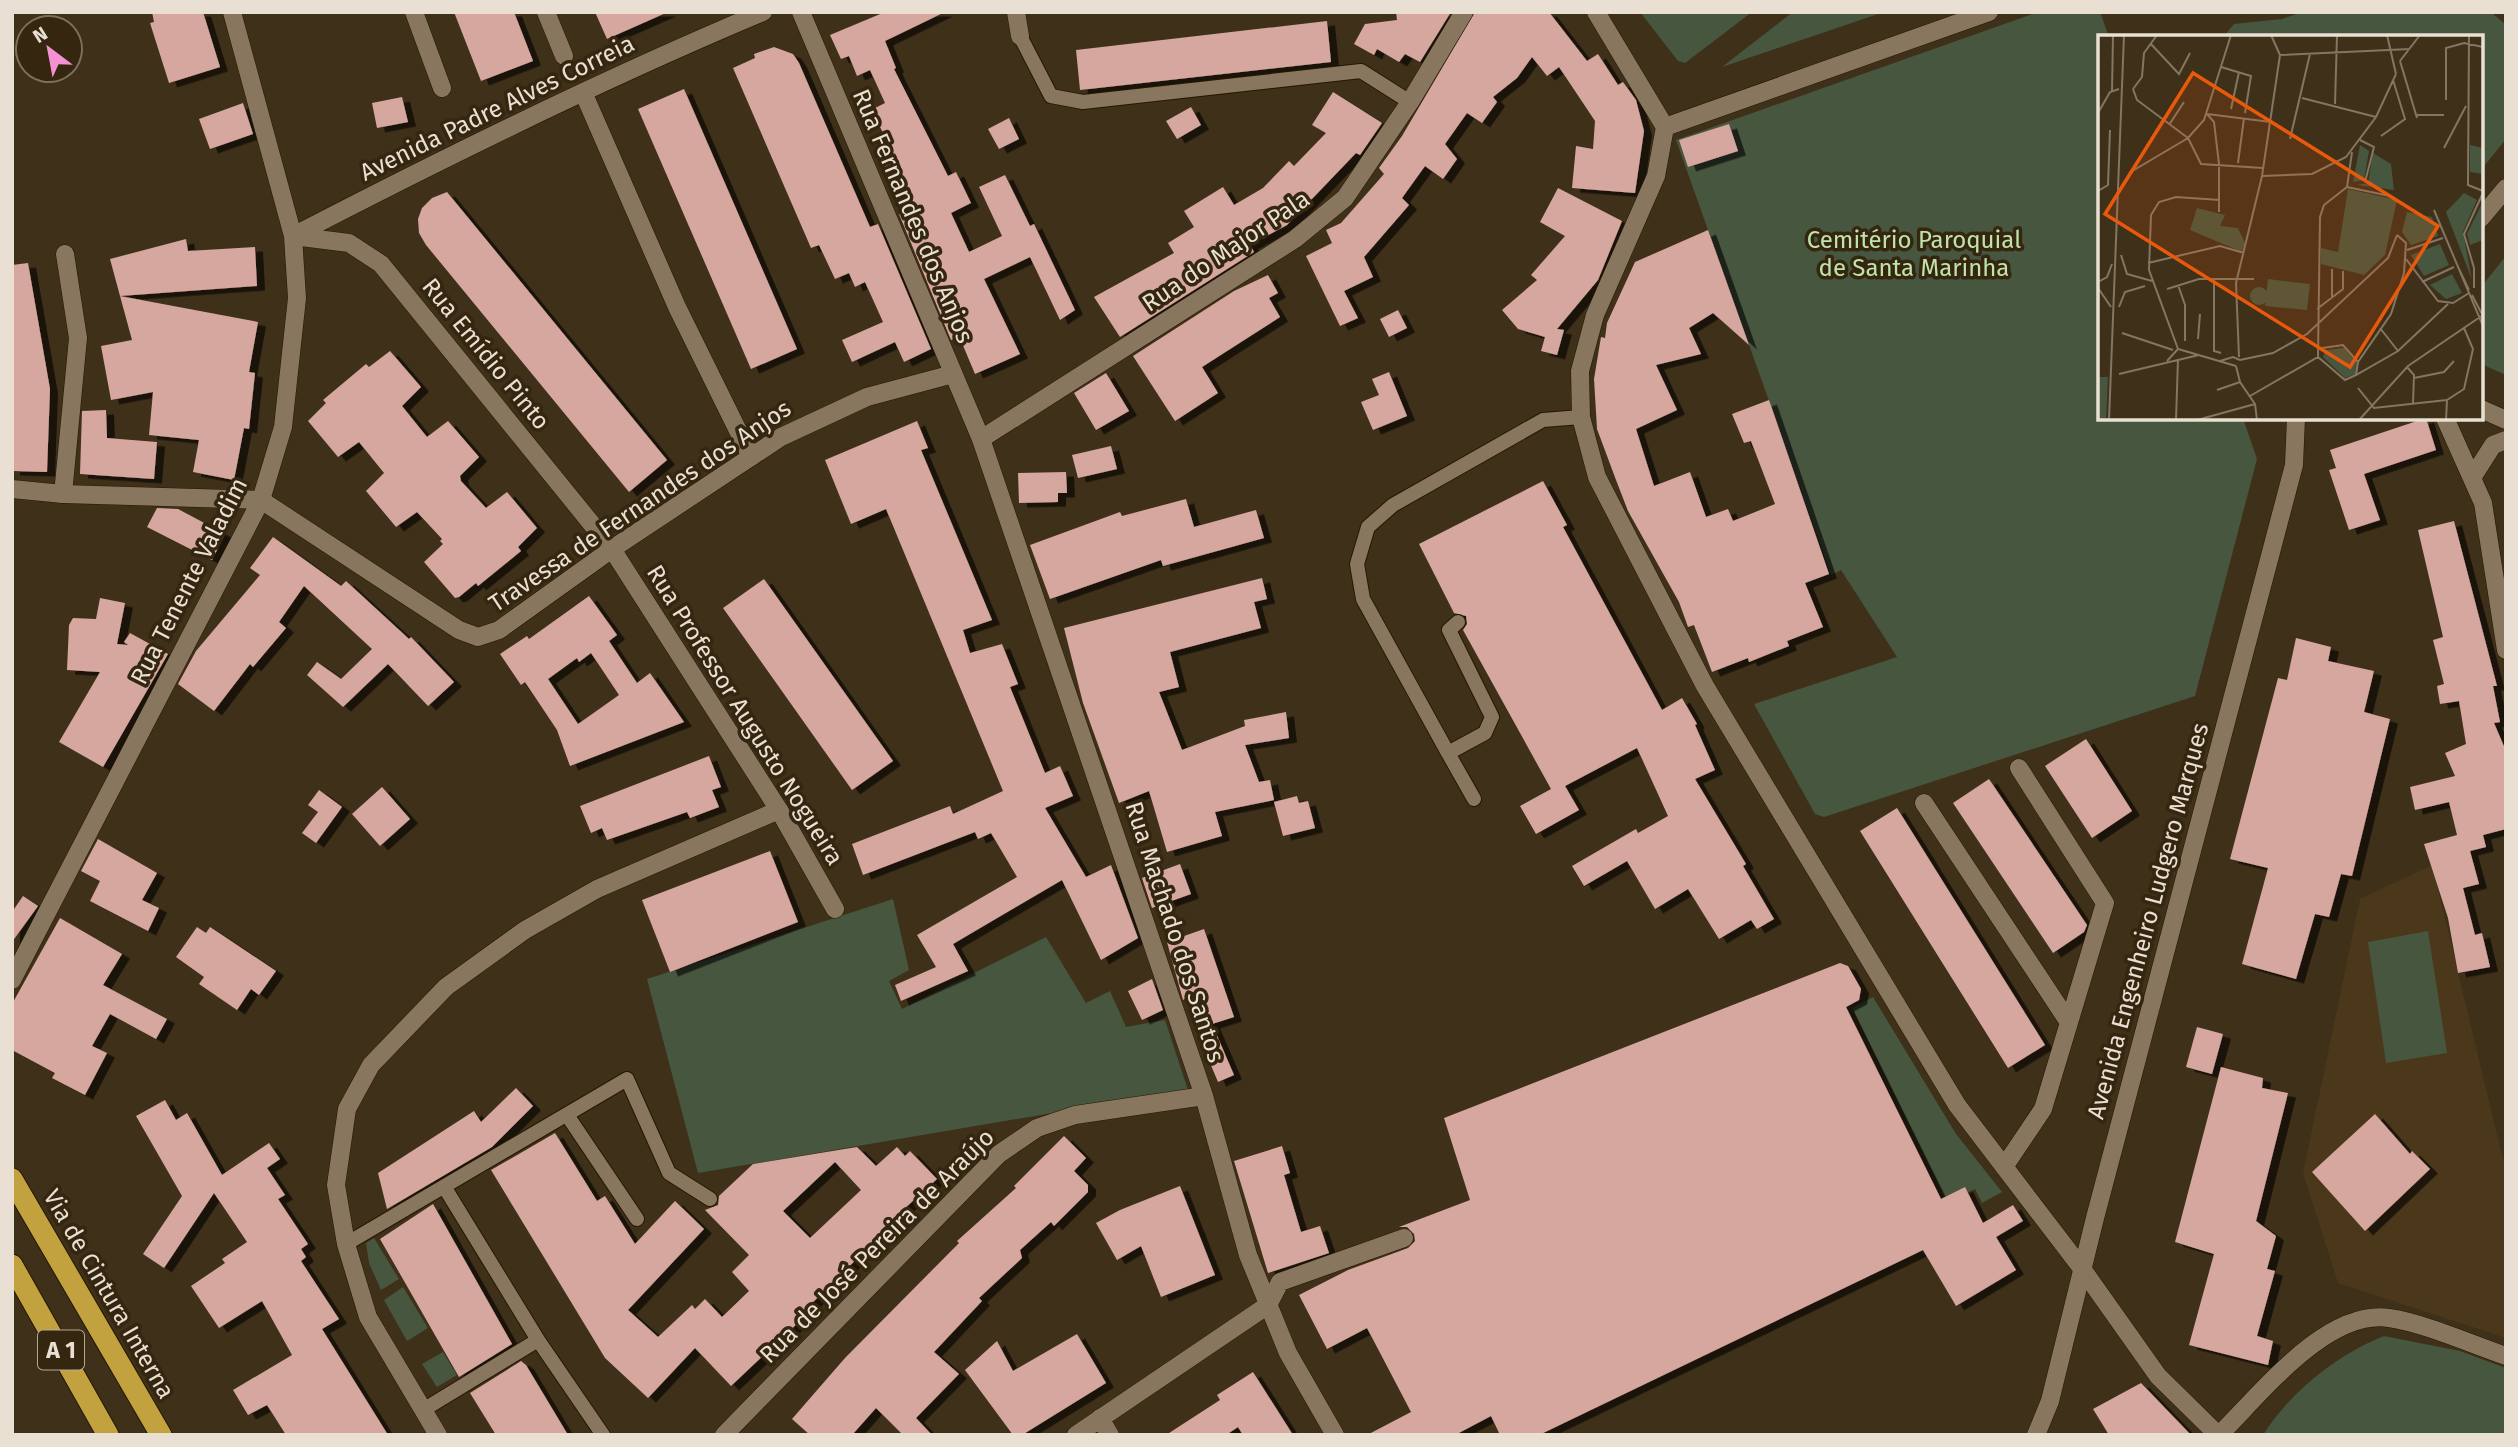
<svg xmlns="http://www.w3.org/2000/svg" width="2518" height="1447" font-family="'Fira Sans',sans-serif">
  <style>
    .built { fill: #4b381a }
    .green { fill: #47563e }
    .building { fill: #d5a79f; fill-rule: evenodd; filter: url(#shadow) }
    .lines { fill: none; stroke-linecap: round; stroke-linejoin: round }
    .lane-casing { stroke: #251702; stroke-width: 16 }
    .street-casing { stroke: #251702; stroke-width: 19 }
    .secondary-casing { stroke: #251702; stroke-width: 19 }
    .highway-casing { stroke: #251702; stroke-width: 23 }
    .lane { stroke: #88765e; stroke-width: 14 }
    .street { stroke: #88765e; stroke-width: 18 }
    .secondary { stroke: #88765e; stroke-width: 18 }
    .highway { stroke: #c1a23e; stroke-width: 21 }
    .labels { text-anchor: middle; dominant-baseline: central; stroke-width: 7; stroke-linejoin: round; paint-order: stroke }
    .shield { fill: #34260f; stroke: #b3a898; stroke-width: 2 }
    .shield-label { font-size: 23px; font-weight: bold; fill: #e9dfd2 }
    .street-label { font-size: 24px; fill: #e9dfd2; stroke: #34260f }
    .park-label { font-size: 24px; fill: #bfe3aa; stroke: #34260f }
    .inset-road { fill: none; stroke: #837663; stroke-width: 2 }
    .view { fill: #e8590c; fill-opacity: 0.15; stroke: #e8590c; stroke-width: 3.5 }
    .inset-edge { fill: none; stroke: #e9dfd2; stroke-width: 3.5 }
  </style>
  <defs>
    <filter id="shadow"><feDropShadow dx="8" dy="4.5" stdDeviation="0" flood-color="#0009"/></filter>
  </defs>
  <rect width="100%" height="100%" fill="#3f3019"/>
  <path class="built" d="M2432,865L2506,1172V1338L2338,1283L2303,1173L2360,899Z"/>
  <path class="green" d="M1640,12H1752L1685,63L1678,61Z
    M1793,12H1884L1722,67Z
    M2038,12H2100L2109,37H2100V418H2243L2257,459L2195,696L1824,817L1815,814L1754,704L1897,657L1841,570L1831,575L1676,140Z
    M2302,12H2491L2506,25V139L2481,170V37H2223L2234,24L2282,19Z
    M2506,256V375L2481,364V287Z
    M893,899L909,970L889,981L902,1009L1046,937L1086,1003L1110,991L1126,1027L1165,1020L1188,1090L698,1173L647,979Z
    M2428,931L2447,1053L2386,1063L2368,942Z
    M1873,997L1956,1134L2002,1192L1982,1203L1975,1189L1947,1202L1852,1008Z
    M374,1238L399,1279L381,1290L369,1263L366,1243Z
    M403,1287L428,1328L407,1341L384,1300Z
    M2384,1336L2460,1351L2506,1368V1435H2263C2290,1392 2338,1354 2384,1336Z
    M443,1352L457,1375L437,1387L422,1364Z"/>
  <path class="building" d="M152,12H203L220,67L169,83L150,23L154,22Z
    M454,12H514L533,61L481,81Z
    M595,12H668L607,39Z
    M885,12H945L885,41L896,68L894,69L948,176L956,172L971,203L951,213L969,252L1002,236L979,187L1005,175L1030,226L1034,224L1075,310L1060,320L1030,257L984,279L1020,354L975,374L959,336L951,340L899,214L905,211L878,152L890,146L871,110L885,103L870,70L857,76L849,56L841,59L830,35Z
    M1396,12H1451L1420,62L1405,54L1399,62L1377,49L1374,55L1354,44L1365,24L1397,20Z
    M1475,12H1549L1587,61L1598,54L1618,85L1623,82L1636,100L1644,131L1635,193L1572,188L1576,146L1593,149L1595,121L1559,67L1547,76L1532,57L1517,78L1493,97L1497,102L1482,123L1467,113L1445,144L1457,159L1443,179L1425,166L1402,198L1409,205L1364,257L1373,277L1344,291L1358,318L1340,326L1306,256L1332,243L1326,230L1341,223L1384,174L1379,168L1402,136Z
    M1327,21L1331,62L1080,90L1076,50Z
    M774,47L793,54L799,63L870,227L878,224L931,349L904,362L895,342L852,362L842,340L883,322L865,282L855,287L849,273L835,279L819,245L811,248L733,68L755,58L754,54Z
    M684,89L797,349L751,369L638,109Z
    M1333,92L1382,123L1360,155L1356,153L1287,225L1250,245L1254,252L1120,337L1094,297L1174,253L1168,243L1194,227L1184,211L1223,187L1234,205L1263,188L1289,161L1294,166L1326,133L1312,125Z
    M402,97L408,122L377,128L372,103Z
    M243,103L253,134L210,149L199,119Z
    M1191,107L1201,125L1177,139L1166,121Z
    M1009,118L1019,139L999,149L988,129Z
    M1729,124L1738,151L1688,167L1679,140Z
    M1558,188L1622,221L1598,280L1557,329L1564,330L1557,355L1541,351L1545,337L1518,329L1502,310L1537,280L1531,275L1565,236L1540,222Z
    M447,192L667,460L629,492L426,245L419,233L418,219L422,208L432,198Z
    M1708,230L1749,345L1713,313L1689,328L1701,354L1656,365L1677,410L1636,429L1654,486L1690,472L1706,517L1728,509L1733,521L1775,504L1751,441L1744,443L1732,414L1769,400L1829,574L1805,583L1823,627L1787,641L1789,646L1749,662L1748,658L1712,672L1694,625L1688,627L1679,602L1628,511L1616,480L1597,429L1594,379L1601,337L1605,338L1607,323L1635,262Z
    M186,239L188,251L255,247L257,286L120,296L110,259Z
    M28,263L50,389L47,472L12,471V265Z
    M1268,275L1278,293L1269,298L1280,317L1202,367L1218,393L1175,421L1133,356L1234,291Z
    M120,296L258,322L249,372L255,373L249,429L244,428L234,480L193,472L199,440L149,435L153,392L111,400L101,346L132,340Z
    M1398,310L1407,328L1389,337L1380,319Z
    M390,351L421,387L402,406L427,437L448,421L479,457L460,476L461,481L486,508L507,492L537,528L518,547L521,551L478,586L476,583L459,597L455,598L424,562L443,544L440,541L442,539L417,512L396,527L366,491L384,473L359,442L338,457L308,421L326,403L323,400L366,364L369,367Z
    M1389,372L1407,416L1373,430L1361,402L1379,395L1372,379Z
    M1106,373L1129,411L1096,430L1074,393Z
    M106,410L107,438L157,442L154,479L80,474L82,411Z
    M2426,418L2436,450L2364,474L2380,520L2349,530L2329,470L2336,468L2330,450Z
    M917,421L928,448L921,450L992,620L963,630L970,653L1002,644L1018,684L1010,687L1045,773L1060,766L1073,796L1045,808L1086,877L1111,865L1138,938L1101,960L1062,880L953,944L968,971L901,1001L895,985L936,967L917,935L1017,877L991,833L978,839L975,832L863,875L852,844L950,806L953,814L1003,791L886,509L851,524L825,460Z
    M1111,446L1117,469L1078,478L1072,455Z
    M1066,472L1067,493H1058V502L1019,503L1018,473Z
    M1543,481L1567,525L1563,527L1662,710L1682,698L1697,724L1695,725L1715,770L1695,779L1746,864L1743,866L1774,919L1757,929L1751,920L1719,939L1688,889L1655,909L1627,861L1584,886L1572,866L1636,829L1638,833L1668,816L1637,748L1565,786L1579,810L1536,834L1520,806L1551,789L1463,630L1467,624L1466,616L1454,613L1419,544Z
    M1186,499L1194,527L1256,510L1264,538L1163,566L1161,560L1050,599L1030,545L1120,512L1122,516Z
    M157,508L178,509L225,534L212,560L147,527Z
    M2454,521L2497,686H2493L2500,722L2494,723L2506,751V829L2483,835L2486,847L2470,851L2479,884L2463,888L2475,935L2482,933L2490,967L2458,973L2448,918L2424,844L2457,835L2449,802L2415,810L2410,787L2455,776L2445,753L2466,744L2459,701L2440,704L2437,686L2444,684L2433,640L2443,637L2418,530Z
    M273,537L341,586L346,581L409,639L411,637L454,682L428,706L388,664L343,707L307,675L317,662L341,679L372,649L304,586L279,622L286,628L253,667L250,664L214,711L178,684L196,651L260,575L250,568Z
    M1262,578L1267,599L1254,602L1261,628L1170,652L1179,687L1159,692L1182,750L1245,726L1244,720L1286,712L1289,738L1245,745L1259,782L1270,780L1274,800L1215,812L1222,836L1167,852L1149,791L1119,803L1083,703L1064,628Z
    M764,579L893,761L852,790L723,608Z
    M589,596L617,635L609,641L637,683L650,673L684,722L570,766L557,730L525,682L521,685L500,654L527,636L529,639ZM591,653L619,695L578,724L548,679L577,658L579,662Z
    M100,598L125,603L117,644L128,645L124,642L130,633L168,654L103,767L59,742L100,672L67,670L69,625L73,618L96,619Z
    M2296,638L2331,647L2328,661L2374,671L2364,712L2390,719L2352,876L2341,874L2329,917L2315,914L2296,979L2242,964L2268,868L2230,859L2278,678L2287,680Z
    M2086,739L2132,811L2092,838L2045,766Z
    M709,756L721,787L712,790L719,807L690,818L687,812L607,840L602,828L591,833L580,806Z
    M1989,779L2087,925L2084,932L2053,953L1953,803Z
    M382,787L410,819L380,846L352,814Z
    M319,790L342,807L316,843L302,833L318,812L308,805Z
    M1297,796L1299,803L1308,801L1315,828L1283,836L1274,802Z
    M1897,808L2045,1045L2008,1068L1860,831Z
    M98,839L157,873L142,900L159,908L148,931L90,901L100,881L81,871Z
    M770,851L798,922L670,972L642,900Z
    M1180,864L1191,894L1152,908L1142,878Z
    M23,896L38,906L12,942V912Z
    M60,918L122,954L103,985L167,1019L156,1039L110,1014L92,1046L107,1053L85,1095L52,1078L55,1073L12,1050V1004Z
    M197,927L206,933L210,927L276,971L259,995L251,989L237,1010L199,984L204,977L176,957Z
    M1204,929L1234,1017L1212,1024L1234,1075L1218,1082L1202,1044L1188,997L1183,1000L1167,942Z
    M1840,963L1848,966L1861,989L1859,1000L1846,1007L1941,1199L1965,1187L1983,1223L2013,1205L2023,1221L1996,1237L2016,1270L1956,1306L1923,1250L1539,1435H1500L1491,1416L1455,1435H1367L1411,1412L1367,1328L1327,1349L1299,1295L1348,1270L1408,1248L1415,1241L1414,1234L1407,1227H1399L1470,1200L1444,1118Z
    M1152,979L1163,1010L1142,1020L1128,991Z
    M2197,1027L2223,1034L2212,1074L2186,1067Z
    M2221,1067L2263,1078L2262,1088L2288,1093L2256,1221L2276,1236L2267,1269L2275,1271L2257,1336L2273,1341L2268,1365L2189,1345L2214,1254L2175,1242Z
    M516,1088L533,1106L492,1147L387,1209L378,1173L474,1111L481,1122Z
    M165,1100L176,1120L187,1113L222,1175L269,1143L280,1159L267,1168L285,1195L278,1199L308,1244L301,1249L306,1257L301,1261L339,1319L322,1329L388,1435H286L267,1405L248,1415L233,1390L292,1355L262,1301L219,1328L191,1286L225,1263L222,1259L247,1242L214,1193L164,1268L143,1254L182,1196L136,1116Z
    M2375,1114L2410,1154L2412,1151L2430,1169L2365,1231L2312,1172Z
    M555,1133L597,1201L605,1196L635,1244L675,1201L704,1229L628,1310L658,1337L692,1305L695,1309L705,1299L722,1317L749,1291L732,1272L749,1255L705,1210L718,1205L719,1196L753,1164L857,1147L876,1166L897,1147L905,1156L910,1151L937,1179L881,1230L883,1233L799,1316L802,1319L731,1386L695,1348L648,1398L605,1358L491,1170ZM835,1162L861,1190L810,1238L783,1211Z
    M1064,1136L1086,1158L1074,1171L1088,1185V1192L1054,1226L1051,1222L1020,1250L1022,1258L979,1298L982,1301L934,1352L959,1374L916,1418L932,1435H903L876,1408L852,1435H810L792,1419L845,1358L959,1243L957,1241L1016,1188L1014,1186Z
    M1282,1146L1290,1173L1284,1175L1301,1232L1320,1226L1329,1253L1268,1273L1234,1161Z
    M1180,1186L1215,1275L1161,1297L1141,1246L1117,1260L1096,1223L1120,1210Z
    M433,1204L512,1344L459,1377L380,1239Z
    M1077,1334L1106,1383L1022,1435H1013L965,1370L997,1341L1013,1371Z
    M521,1361L526,1365L568,1435H496L470,1393Z
    M1253,1372L1293,1435H1243L1238,1427L1226,1435H1166L1220,1400L1217,1395Z
    M2141,1383L2191,1435H2109L2093,1409Z"/>
  <g class="lines">
    <g class="lane-casing">
      <path id="lane" d="M1020,36L1051,96L1083,102L1361,71L1410,102
        M1458,622L1449,630L1492,717L1485,733L1448,753L1363,599L1357,564L1368,527L1393,505L1543,420L1581,417
        M1448,753L1474,799
        M567,1115L637,1219
        M445,1188L538,1340L603,1435
        M346,1244L627,1079L669,1173L710,1199
        M423,1410L538,1340"/>
    </g>
    <g class="street-casing">
      <path id="street" d="M414,12L442,88
        M546,12L564,56
        M1016,12L1020,36
        M1596,12L1665,127
        M583,92L677,307L751,457
        M1665,127L1656,176L1595,315L1580,371L1581,417L1597,477L1705,686L1957,1105L2083,1270L2158,1376L2218,1435
        M1665,127L1989,12
        M2481,218L2506,188
        M293,236C447,156 603,79 763,12
        M293,236L349,243L381,264L612,549
        M2481,409L2506,420
        M2445,418L2483,503L2506,650
        M981,439L1295,239L1345,198L1410,102L1464,12
        M2472,478L2493,445L2506,440
        M63,494L78,338L65,254
        M1924,803L2068,1021
        M779,810L835,909
        M12,980L261,500L283,427L297,298L293,236L232,12
        M2004,1167L2043,1109L2105,903L2019,768
        M1100,1418L1110,1435
        M724,1435L999,1154L1037,1128L1075,1115L1204,1096
        M1076,1435L1268,1305L1280,1282L1404,1238
        M2219,1435C2261,1394 2326,1309 2389,1318C2424,1323 2471,1344 2506,1356"/>
    </g>
    <g class="secondary-casing">
      <path id="secondary" d="M801,12L981,439L1204,1096L1248,1255L1288,1353L1335,1435
        M12,489L63,494L261,500L459,630L478,637L499,630L612,549L781,437L867,397L953,374
        M438,1435L368,1317L346,1244L336,1185L347,1109L371,1065L446,987L525,930L597,889L779,810L612,549
        M2036,1435L2050,1401L2095,1218L2294,465L2296,418"/>
    </g>
    <g class="highway-casing">
      <path id="highway" d="M12,1179L161,1435
        M12,1265L108,1435"/>
    </g>
    <use href="#lane" class="lane"/>
    <use href="#street" class="street"/>
    <use href="#secondary" class="secondary"/>
    <use href="#highway" class="highway"/>
  </g>
  <g class="labels">
    <rect class="shield" x="38" y="1330.5" width="46" height="39" rx="5"/>
    <g class="shield-label">
      <text x="61" y="1350">A 1</text>
    </g>
    <g class="street-label">
      <text transform="translate(497 108) rotate(-26)">Avenida Padre Alves Correia</text>
      <text transform="translate(913 216) rotate(67)">Rua Fernandes dos Anjos</text>
      <text transform="translate(1226 251) rotate(-34)">Rua do Major Pala</text>
      <text transform="translate(486 354) rotate(51)">Rua Emídio Pinto</text>
      <text transform="translate(640 506) rotate(-34)">Travessa de Fernandes dos Anjos</text>
      <text transform="translate(189 581) rotate(-63)">Rua Tenente Valadim</text>
      <text transform="translate(745 715) rotate(58)">Rua Professor Augusto Nogueira</text>
      <text transform="translate(2148 921) rotate(-75)">Avenida Engenheiro Ludgero Marques</text>
      <text transform="translate(1175 932) rotate(72)">Rua Machado dos Santos</text>
      <text transform="translate(877 1246) rotate(-45)">Rua de José Pereira de Araújo</text>
      <text transform="translate(109 1294) rotate(60)">Via de Cintura Interna</text>
    </g>
    <g class="park-label">
      <text x="1914" y="240">Cemitério Paroquial<tspan x="1914" dy="28">de Santa Marinha</tspan></text>
    </g>
  </g>
  <g transform="translate(2098 35)">
    <rect width="385" height="385" fill="#3f3019"/>
    <path d="M262,110L271,116L266,145L255,147ZM372,110L385,113V139L372,137ZM275,118L293,129L296,155L259,150L270,148ZM250,154L299,165L287,220L266,240L223,229V213L240,217ZM366,158L379,165L365,197L374,245L348,177ZM385,166V205L372,210L369,199ZM99,173L127,180L122,191L140,193L147,208L144,217L92,195ZM309,177L334,182L340,201L313,210L304,197ZM342,209L351,230L326,241L313,220ZM354,239L364,258L348,264L332,250ZM170,244L212,249L209,275L167,271ZM152 261a9 9 0 1 1 18 0a9 9 0 1 1-18 0ZM246,313L259,328L257,339L247,343L225,322L228,315ZM0,342H10L8,385H0Z" fill="#47563e"/>
    <path class="inset-road" d="M173,0L182,20M289,0L298,39M371,0L370,150L385,156M52,8L81,39L92,18M182,20L312,14M302,26L319,83M302,26L322,0M123,32L153,41L147,78M35,54L39,65L90,103M35,54L44,42L46,18L59,0M14,56L15,0M204,63L278,82M348,65V13L366,8L385,12M237,69L239,0M133,74L141,37M0,78L12,57L21,54M109,79L116,87L121,129V177M109,79L173,87M319,80H346M71,90L86,67M283,101L307,84L295,45M90,103L103,129L165,133M192,104L212,19M262,105L276,112L267,147M346,113L368,71M140,128L146,83M31,138L90,103L106,85L133,0M164,141L214,139L248,122L278,82L298,39M249,152L292,161M249,152L254,117M0,156L10,150L12,95M336,175L385,291M309,215L345,203M23,220L29,239L54,246M308,224L340,266L355,268L371,258M50,228L122,211L146,218M360,232L371,255M234,234V263M116,243V316L123,318M0,247L9,242L14,229M324,247L356,232M80,250L87,270V306M0,253L13,272M376,253V233L366,199L384,160M69,254L101,244H156M374,260L385,281M21,272L27,257L47,251M219,274L245,254V236M282,293L300,316M24,298L75,315M100,304L102,279M224,313L245,310L260,327M80,314L51,235L53,180L61,167L78,162L122,165M141,322L138,248L164,141L182,20M220,322L222,182L226,170L249,152M142,325L175,318L209,299L290,223L299,200M69,326L80,314L138,331M122,326L135,322L142,325M138,331L142,347L157,369L159,385M309,332L316,340L315,368M21,339L101,320M258,340L260,327L293,279L306,238L308,208L299,200M316,343L346,337L356,326M260,353L276,373L349,365M119,355L142,347M152,361L220,322L247,345L258,340L300,316L350,269M11,385L26,0M78,385L80,324M99,385L157,369M261,385L310,331L385,280M348,385L349,365L366,354L375,314L366,293"/>
    <path class="view" d="M95,38L340,191L252,332L7,179Z"/>
    <rect width="385" height="385" class="inset-edge"/>
  </g>
  <rect width="2518" height="1447" fill="none" stroke="#e9dfd2" stroke-width="28"/>
  <g transform="translate(49 49) rotate(328)"><circle r="33" fill="#34260f" stroke="#7c705d" stroke-width="2"/>
  <path d="M0-5L12 26L0 18L-12 26Z" fill="#f591d2"/>
  <text y="-10" font-size="19" font-weight="bold" text-anchor="middle" fill="#e9dfd2">N</text>
  </g>
</svg>
